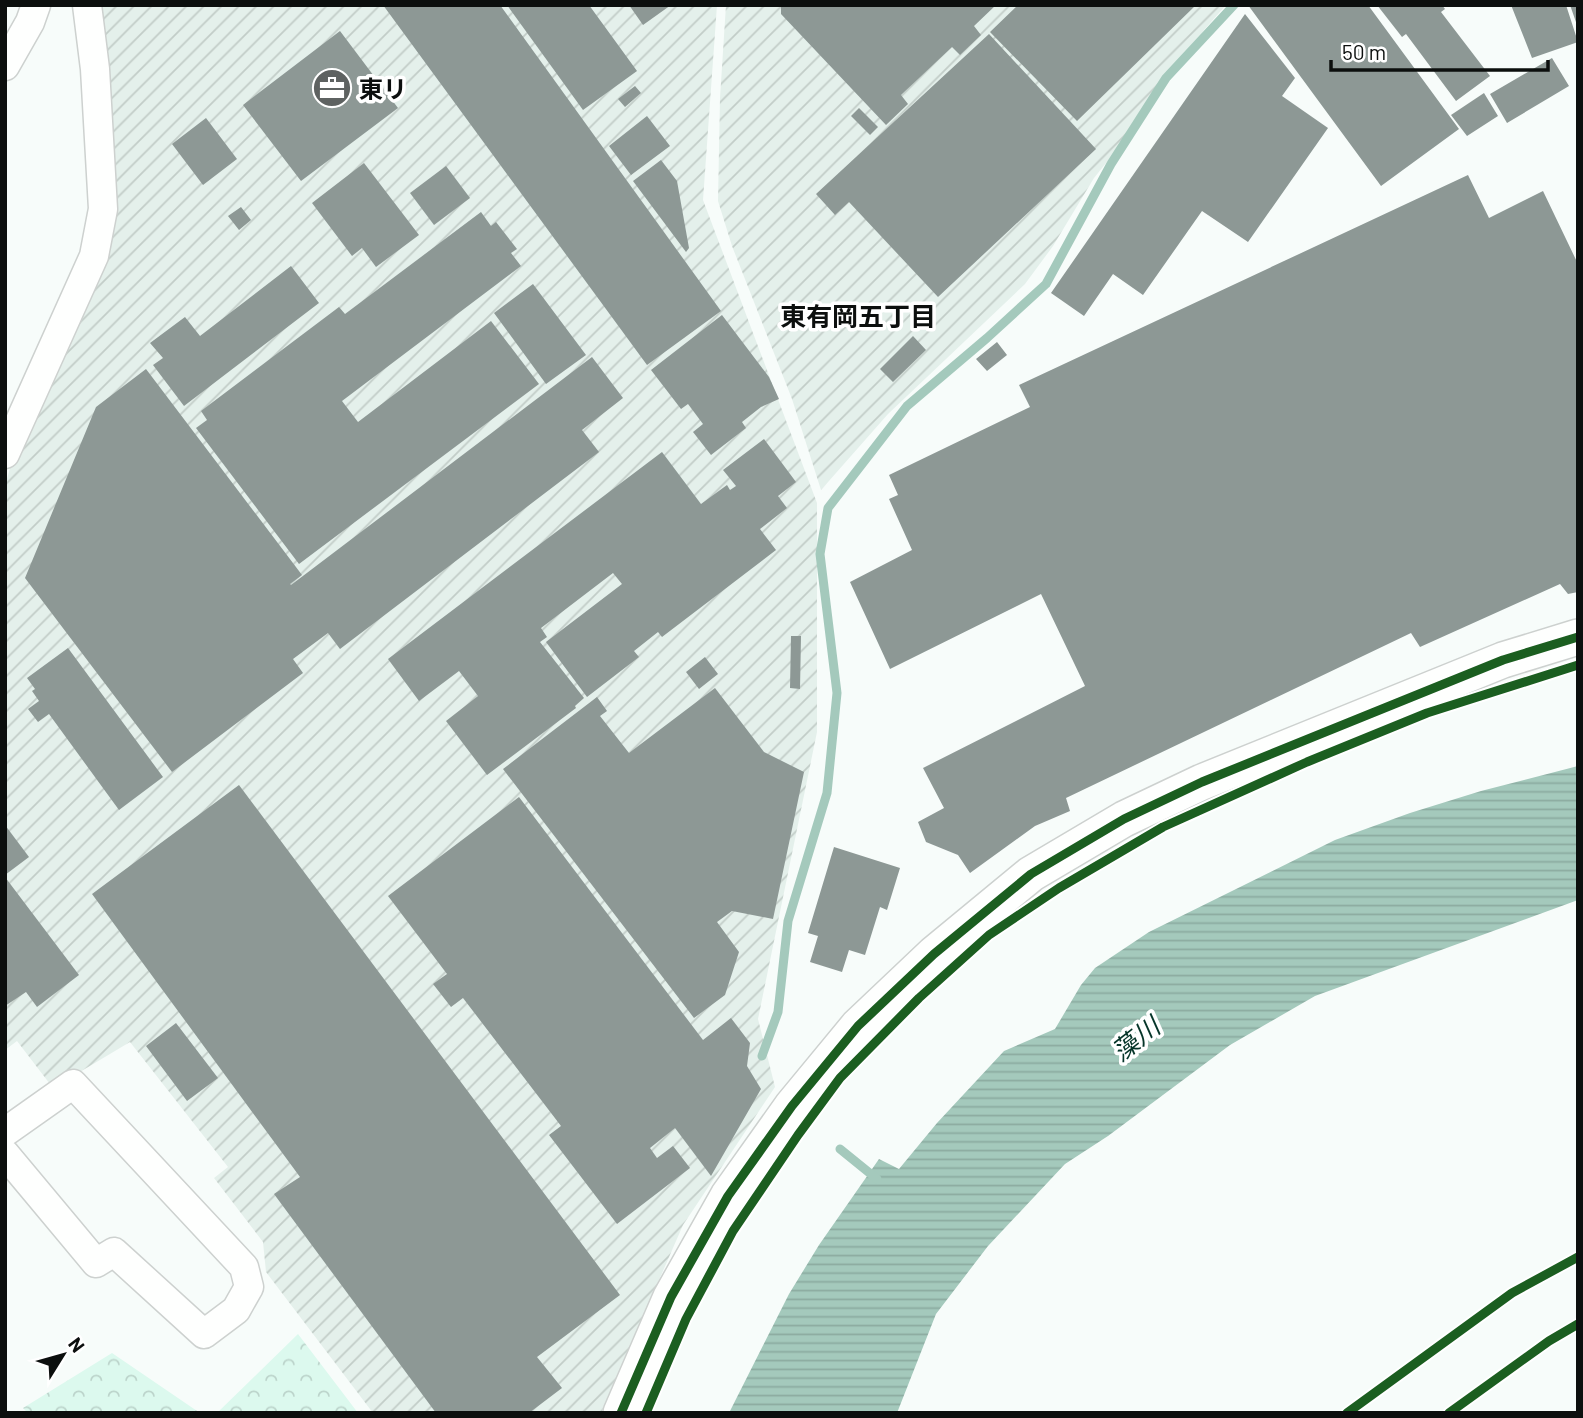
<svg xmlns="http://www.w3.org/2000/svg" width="1583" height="1418" font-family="Barlow,'Noto Sans JP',sans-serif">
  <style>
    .industrial { fill: url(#industrial-furrows) }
    .forest { fill: url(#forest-crowns) }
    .water { fill: url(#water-rules) }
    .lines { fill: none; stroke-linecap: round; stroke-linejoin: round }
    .stream { stroke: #a4c9bc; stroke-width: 9 }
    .building { fill: #8d9895 }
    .minor-casing { stroke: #cdd1cf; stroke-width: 31 }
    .tertiary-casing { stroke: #cdd1cf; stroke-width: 38 }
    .minor { stroke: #fefffe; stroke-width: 28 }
    .tertiary { stroke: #fefffe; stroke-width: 35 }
    .cycleway-casing { stroke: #fff; stroke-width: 13 }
    .cycleway { stroke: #1b5e20; stroke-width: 9 }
    .labels { text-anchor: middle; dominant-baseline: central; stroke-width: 7; stroke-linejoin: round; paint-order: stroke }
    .poi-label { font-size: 24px; font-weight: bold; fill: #0c0f0e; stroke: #fff; text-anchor: start }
    .neighbourhood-label { font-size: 26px; font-weight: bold; fill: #0c0f0e; stroke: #fff }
    .water-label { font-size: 26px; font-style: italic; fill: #063529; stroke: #fff }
  </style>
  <defs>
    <pattern id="industrial-furrows" width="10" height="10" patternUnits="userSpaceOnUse" patternTransform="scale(1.75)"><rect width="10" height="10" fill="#e4f0eb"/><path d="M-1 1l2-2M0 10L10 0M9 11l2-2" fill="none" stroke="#c2cdc8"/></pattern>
    <pattern id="forest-crowns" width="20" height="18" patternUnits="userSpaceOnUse" patternTransform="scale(1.75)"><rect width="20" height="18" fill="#dcf9ee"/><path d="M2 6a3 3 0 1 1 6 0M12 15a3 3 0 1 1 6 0" fill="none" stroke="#bcd4cb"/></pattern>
    <pattern id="water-rules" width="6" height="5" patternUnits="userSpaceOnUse" patternTransform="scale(1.75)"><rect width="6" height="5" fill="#a4c9bc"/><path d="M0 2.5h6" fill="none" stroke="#8caba0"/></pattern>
  </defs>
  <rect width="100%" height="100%" fill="#f7fcfa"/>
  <path class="industrial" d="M100,5H717L703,200L817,503V732L758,1019L775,1087L683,1225L601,1413H373L266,1272L263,1242L214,1178L228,1167L130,1042L53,1088L17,1041L5,1050V486L16,447L101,266Z
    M726,5H1226L1204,30L1155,102L1094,178L1053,246L1025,284L888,414L821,490L792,399L732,246L718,201L720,98Z"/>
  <path class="forest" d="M298,1334L358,1413H217Z
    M112,1353L200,1413H28L23,1408Z"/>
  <path class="water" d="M1578,766V900L1315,996L1230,1045L1108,1136L1065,1164L988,1246L936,1314L897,1413H729L789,1294L819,1245L879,1159L899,1169L937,1123L1004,1051L1055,1029L1081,985L1095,968L1149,932L1335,840L1410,813L1481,791Z"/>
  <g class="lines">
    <path class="stream" d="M762,1056L778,1012L788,921L827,793L837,693L820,554L828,508L907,406L987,338L1046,284L1111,164L1166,78L1234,5
      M840,1149L877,1179"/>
  </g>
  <path class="building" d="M383,5H500L721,311L647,365Z
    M507,5H589L637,71L583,110Z
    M629,5H671L643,25Z
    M781,5H996L974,26L981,35L960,55L952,47L901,95L908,104L886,125L781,14Z
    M1018,5H1196L1077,121L990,32Z
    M1248,5H1368L1459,129L1381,186Z
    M1377,5H1442L1445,9L1441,12L1490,76L1456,101L1406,34L1402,37Z
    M1511,5H1566L1578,42L1532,58Z
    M1570,5H1578V25H1577Z
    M1245,14L1295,78L1282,96L1328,128L1248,242L1202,211L1143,295L1113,274L1084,316L1051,293Z
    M340,31L398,108L301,181L243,105Z
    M989,34L1096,149L938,297L849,202L835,215L816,194Z
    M1552,58L1569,86L1507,123L1490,94Z
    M635,86L641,93L625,107L618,99Z
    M1484,93L1498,116L1467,136L1451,115Z
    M859,108L878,127L870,135L851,116Z
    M647,116L670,146L631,175L609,146Z
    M206,118L237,159L203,185L172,144Z
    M661,160L677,181L689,248L686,252L633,181Z
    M364,163L419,235L376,267L362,248L352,256L312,203Z
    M446,166L470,198L434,225L410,193Z
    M1468,175L1489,218L1543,191L1578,264V592L1568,594L1560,584L1420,647L1411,633L1066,798L1070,811L1035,826L970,873L958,855L926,842L918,822L944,808L923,768L1085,686L1041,594L890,669L850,582L912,550L889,499L898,495L889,475L1030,407L1019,385Z
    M241,207L251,220L239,230L228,216Z
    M481,212L491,226L496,222L517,249L511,253L521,266L342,401L358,422L491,321L539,384L299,564L196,428L207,420L201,411L339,307L345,314Z
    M291,266L319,303L184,406L153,365L163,358L150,343L185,317L200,336Z
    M533,284L586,355L546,384L494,313Z
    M722,315L769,377L779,399L761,407L742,422L746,428L711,455L693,432L703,424L688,404L681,409L651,370Z
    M913,336L926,350L893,382L880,369Z
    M997,342L1007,355L987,371L976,359Z
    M592,357L623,398L582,430L599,452L340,649L328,633L293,659L303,673L172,772L25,578L96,407L146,369L302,575L290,584L291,585Z
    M764,439L796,482L778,496L787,508L760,529L776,550L662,637L658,632L634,651L639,657L587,697L546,642L622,584L613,573L541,628L547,637L540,642L584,698L575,706L576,708L487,775L446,721L478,696L459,671L419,701L388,659L662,452L701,504L727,485L730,490L736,486L723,470Z
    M791,636H801L800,689L790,688Z
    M68,648L163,777L119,810L49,714L38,722L28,709L39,701L32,691L35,689L27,678Z
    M705,657L718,674L699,689L686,672Z
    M715,688L764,752L804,772L773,919L732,911L717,922L739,952L725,995L694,1018L503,769L597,697L607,711L600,716L629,753Z
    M239,785L620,1295L537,1357L562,1388L529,1413H436L274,1194L300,1177L92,894Z
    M519,797L703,1040L731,1018L750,1043L747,1066L761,1089L711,1176L675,1128L650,1148L657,1158L673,1146L690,1168L617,1224L549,1135L561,1126L463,998L451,1007L433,984L447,974L388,896Z
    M5,825L29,857L5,875Z
    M834,847L900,868L887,910L880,907L865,955L849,950L842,972L810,962L818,936L808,933Z
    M5,877L79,975L37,1007L26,992L5,1006Z
    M176,1023L218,1078L187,1101L146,1046Z"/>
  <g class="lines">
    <g class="minor-casing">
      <path id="minor" d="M5,66L30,22L36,5
        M5,454L94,256L103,209L95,69L87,5
        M5,1132L73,1084L244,1267L249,1287L236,1310L204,1334L114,1252L96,1263L5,1154"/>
    </g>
    <g class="tertiary-casing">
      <path id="tertiary" d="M621,1413L671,1297L728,1196L792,1106L858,1026L934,954L1031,874L1124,819L1202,782L1503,660L1578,637"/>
    </g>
    <use href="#minor" class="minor"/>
    <use href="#tertiary" class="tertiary"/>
    <g class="cycleway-casing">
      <path id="cycleway" d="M621,1413L671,1297L728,1196L792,1106L858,1026L934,954L1031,874L1124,819L1202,782L1503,660L1578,637
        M646,1413L686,1319L733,1231L798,1135L840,1078L919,998L989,935L1059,888L1163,827L1307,762L1427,713L1578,665
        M1347,1413L1512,1293L1578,1257
        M1449,1413L1549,1341L1578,1324"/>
    </g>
    <use href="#cycleway" class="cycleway"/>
  </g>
  <defs>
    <g id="office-disc" transform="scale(2.0125)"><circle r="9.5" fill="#5e6261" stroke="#fff"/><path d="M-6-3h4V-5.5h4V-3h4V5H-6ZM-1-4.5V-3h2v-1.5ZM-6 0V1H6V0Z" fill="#fff"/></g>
  </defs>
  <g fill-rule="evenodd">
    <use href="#office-disc" x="332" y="88"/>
  </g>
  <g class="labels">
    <g class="poi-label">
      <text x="359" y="88">東リ</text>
    </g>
    <g class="neighbourhood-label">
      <text x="858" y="315">東有岡五丁目</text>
    </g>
    <g class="water-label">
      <text transform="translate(1135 1038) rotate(-38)">藻川</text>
    </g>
  </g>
  <rect width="1583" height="1418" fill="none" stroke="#0c0f0e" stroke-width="14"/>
  <g transform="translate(63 1355) rotate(53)" stroke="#ffffff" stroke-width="5" paint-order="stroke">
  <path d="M0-5L12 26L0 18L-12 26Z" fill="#0c0f0e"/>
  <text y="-10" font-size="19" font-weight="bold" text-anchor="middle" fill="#0c0f0e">N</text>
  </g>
  <path d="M1331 60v10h217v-10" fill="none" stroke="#0c0f0e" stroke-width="3.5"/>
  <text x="1342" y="60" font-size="21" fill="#0c0f0e" stroke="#ffffff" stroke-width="5" paint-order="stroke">50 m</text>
</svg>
